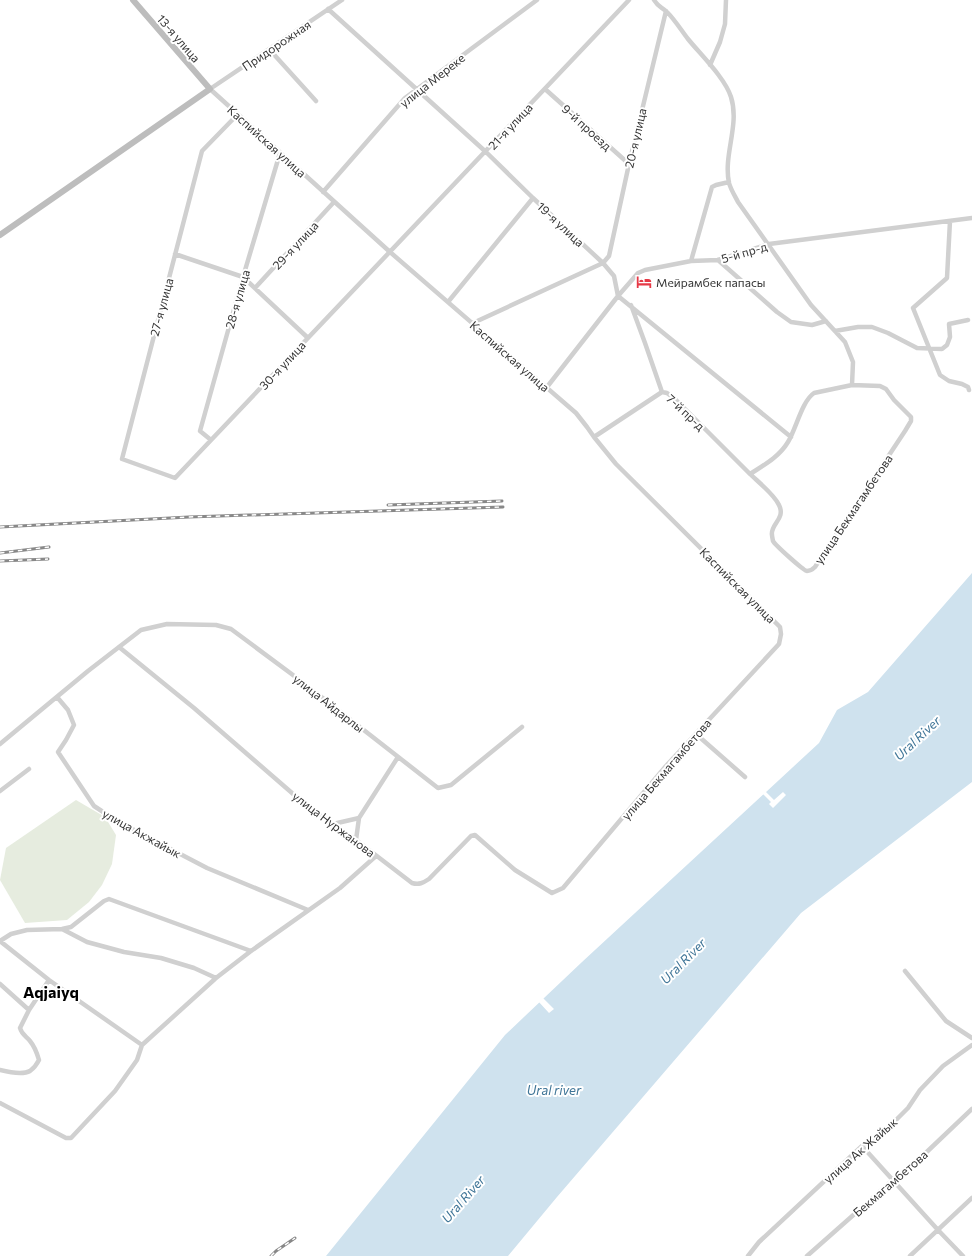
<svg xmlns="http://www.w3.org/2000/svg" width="972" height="1256" font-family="Commissioner,sans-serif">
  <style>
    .green { fill: #e6ecdf }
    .water { fill: #cfe2ee }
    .pier { fill: #fff }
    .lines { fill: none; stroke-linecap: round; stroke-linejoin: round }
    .street { stroke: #d0d0d0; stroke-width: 4.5 }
    .secondary { stroke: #bdbdbd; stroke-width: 6 }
    .rail-casing { stroke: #888; stroke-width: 3 }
    .rail { stroke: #fff; stroke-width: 1.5; stroke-dasharray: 4.5; stroke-linecap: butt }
    .labels { text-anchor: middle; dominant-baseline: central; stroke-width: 4; stroke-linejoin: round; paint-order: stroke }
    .street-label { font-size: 12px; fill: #333; stroke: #fff }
    .poi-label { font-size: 12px; fill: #333; stroke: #fff; text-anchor: start }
    .water-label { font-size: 13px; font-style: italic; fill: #3f7597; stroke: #fff }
    .district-label { font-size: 16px; font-weight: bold; fill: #000; stroke: #fff }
  </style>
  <rect width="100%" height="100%" fill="#fff"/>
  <path class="green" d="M76,800L105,817L116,835L112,864L102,885L89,902L67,920L25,923L0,880L6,848Z"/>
  <path class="water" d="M972,573V782L801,913L557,1197L508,1256H326L505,1035L582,962L819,743L837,710L868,692Z"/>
  <path class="pier" d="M765,791L774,800L783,792L786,795L773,808L769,804L771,802L762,793Z
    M542,997L554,1009L549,1013L538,1001Z"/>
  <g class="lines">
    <path class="street" d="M654,0C658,7 662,7 667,12C675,20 681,30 688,39C701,55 725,78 731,97C740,125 723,155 729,183C731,190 735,196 738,202L811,305L845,342L853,362L852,385
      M328,9L486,152L533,198L603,263L614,276L618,296L791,437
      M269,49L316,101
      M710,65L720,42L725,24L726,0
      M545,89L629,164
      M238,114L202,151L122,459L175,478L629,0
      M323,192L405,98L537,0
      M950,221L947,278L913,308L940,375L949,381L962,384L968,387L969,390
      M175,254L243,277L308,338
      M718,260L777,312L791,322L812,325L826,321
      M691,261L712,187L716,185L729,182
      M255,288L334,202
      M448,302L533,198
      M631,305L645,343L662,392
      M473,323L603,263L609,256L629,164L666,11
      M835,331L858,327H872L888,333L917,348L942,349L947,345L950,337L949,324L968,320
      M547,387L618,296L638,273L645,270L691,261L718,260L769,244L972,218
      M594,437L662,392L667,393L675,399C699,423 724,448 748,472C757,481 774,494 779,505C786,519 770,524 772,535C772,536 773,541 773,541C775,545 804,571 807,571C811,571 813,569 815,567L905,431L911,421V417L894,400L886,389L880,386L852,385L814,393C802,401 796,429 788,442C779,457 764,465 750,474
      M211,440L200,431L243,277L280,153
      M119,647L194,708L307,806L356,840L412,883C419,885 423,883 429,879L471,836L475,835L515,870L552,893L563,888L666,766L779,644L781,634L780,627L616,464L594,437L587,427L576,413L390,252L210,89L342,0
      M57,697L68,710L74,725L66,740L58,752L94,806L117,821L207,868L308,910
      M696,734L745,777
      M0,744L88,671L141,630L167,624L216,625L231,629L301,681L438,788L451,785L522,727
      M0,791L29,769
      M333,824L359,818L398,757
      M356,840L359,818
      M62,929L87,942L124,952L161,958L194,968L216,978
      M0,941L49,980L142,1045L216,978L251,951L340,888L376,856
      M0,941L11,934L27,930L62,929L71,927L104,901L109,899L251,951
      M905,971L946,1021L972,1038
      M0,984L29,1010L49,980
      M0,1070C8,1072 23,1075 30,1071C34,1068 37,1064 39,1060C37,1053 35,1047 30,1041C26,1036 22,1035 20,1028L29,1010
      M0,1103L66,1138H71L115,1091L137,1060L142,1045
      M862,1146L938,1230L963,1256
      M748,1256L759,1242L862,1146L890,1126L908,1108L920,1090L943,1066L972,1045
      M807,1256L893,1180L912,1166L972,1109
      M910,1256L972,1198"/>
    <path class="secondary" d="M0,235L210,89L133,0"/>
    <g class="rail-casing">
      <path id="rail" d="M388,505L502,501
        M0,527L189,517L503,507
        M0,553L49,547
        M0,561L48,559
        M271,1256L276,1251L295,1238"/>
    </g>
    <use href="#rail" class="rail"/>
  </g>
  <defs>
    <g id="hotel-bare" transform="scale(1.2)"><path d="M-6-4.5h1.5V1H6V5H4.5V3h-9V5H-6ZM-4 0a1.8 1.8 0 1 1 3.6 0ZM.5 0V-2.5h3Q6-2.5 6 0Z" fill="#e63946" stroke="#fff" stroke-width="2.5" paint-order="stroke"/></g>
  </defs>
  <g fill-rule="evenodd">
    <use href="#hotel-bare" x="644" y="282"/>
  </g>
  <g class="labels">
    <g class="street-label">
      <text transform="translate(179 38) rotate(49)">13-я улица</text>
      <text transform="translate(276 45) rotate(-34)">Придорожная</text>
      <text transform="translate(432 80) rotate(-38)">улица Мереке</text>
      <text transform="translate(510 126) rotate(-47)">21-я улица</text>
      <text transform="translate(587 127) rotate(42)">9-й проезд</text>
      <text transform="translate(635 138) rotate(-77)">20-я улица</text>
      <text transform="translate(267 141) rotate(42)">Каспийская улица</text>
      <text transform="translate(561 224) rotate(43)">19-я улица</text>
      <text transform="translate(295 245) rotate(-47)">29-я улица</text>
      <text transform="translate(744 252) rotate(-16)">5-й пр-д</text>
      <text transform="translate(237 299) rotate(-74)">28-я улица</text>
      <text transform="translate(161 307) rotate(-75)">27-я улица</text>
      <text transform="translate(510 356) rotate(41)">Каспийская улица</text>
      <text transform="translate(282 365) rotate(-47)">30-я улица</text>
      <text transform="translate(686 412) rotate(43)">7-й пр-д</text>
      <text transform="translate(853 509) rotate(-56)">улица Бекмагамбетова</text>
      <text transform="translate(738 585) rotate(45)">Каспийская улица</text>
      <text transform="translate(329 703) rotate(38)">улица Айдарлы</text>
      <text transform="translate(666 769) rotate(-49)">улица Бекмагамбетова</text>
      <text transform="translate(334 824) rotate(37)">улица Нуржанова</text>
      <text transform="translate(142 833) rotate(29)">улица Акжайык</text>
      <text transform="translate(860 1150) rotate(-41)">улица Ак Жайык</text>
      <text transform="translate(890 1183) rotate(-41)">Бекмагамбетова</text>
    </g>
    <g class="poi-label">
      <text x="656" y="282">Мейрамбек папасы</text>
    </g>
    <g class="water-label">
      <text transform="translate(917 738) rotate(-43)">Ural River</text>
      <text transform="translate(683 961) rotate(-45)">Ural River</text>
      <text x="554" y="1090">Ural river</text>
      <text transform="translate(463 1199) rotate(-49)">Ural River</text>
    </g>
    <g class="district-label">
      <text x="51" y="991">Aqjaiyq</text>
    </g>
  </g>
</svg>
